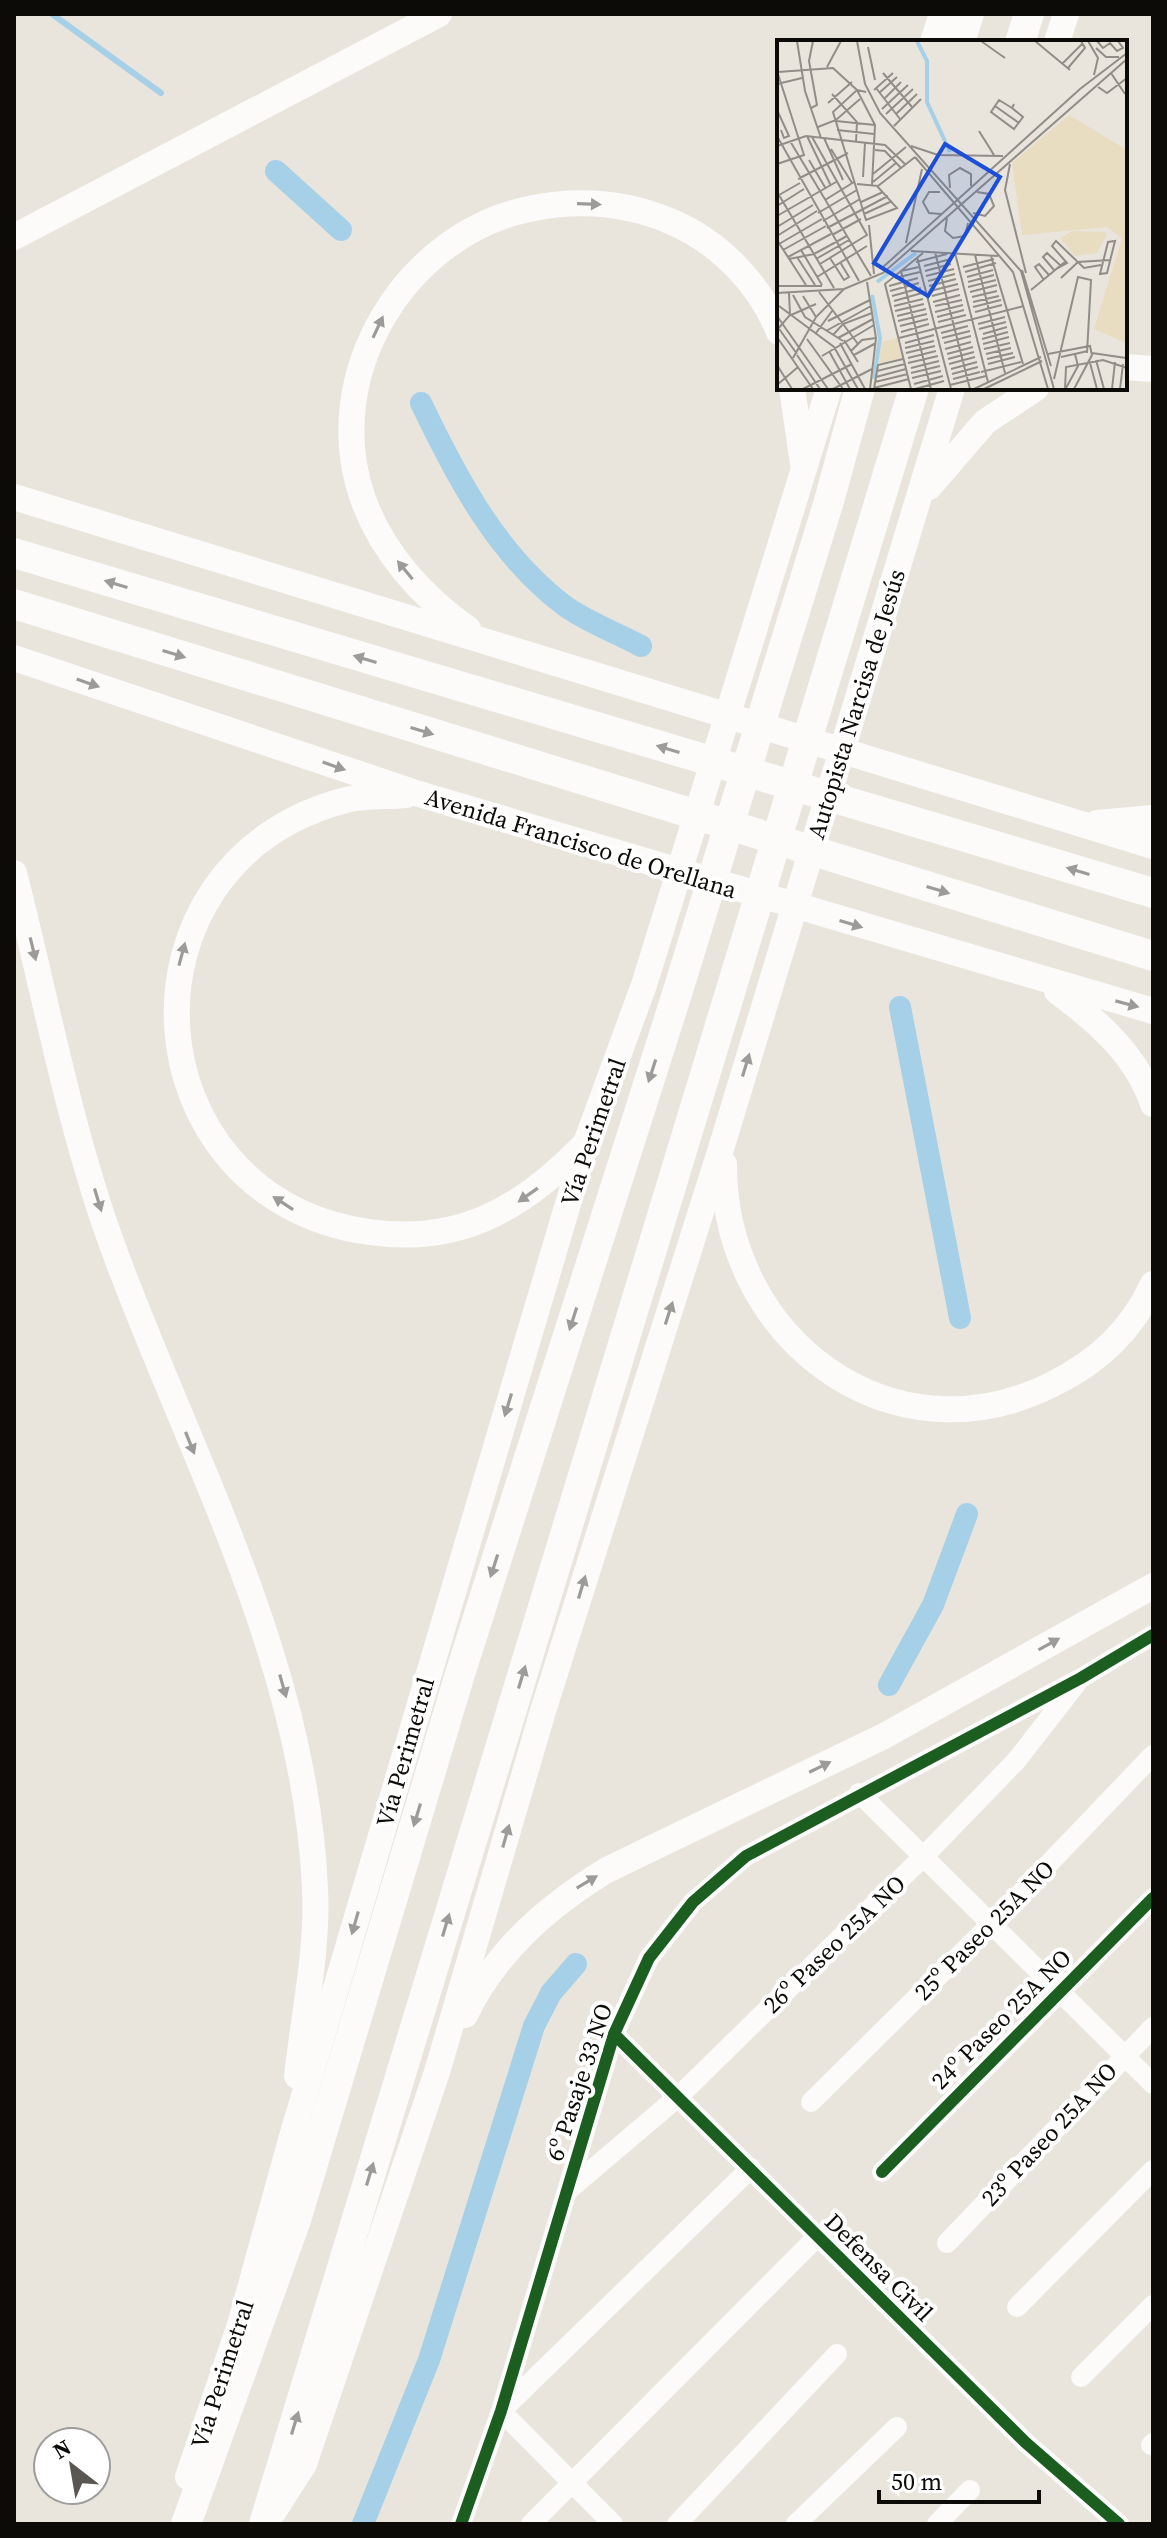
<svg xmlns="http://www.w3.org/2000/svg" width="1167" height="2538" font-family="'Source Serif 4',serif">
  <style>
    .lines { fill: none; stroke-linecap: round; stroke-linejoin: round }
    .stream { stroke: #a6cfe8; stroke-width: 6 }
    .canal { stroke: #a6cfe8; stroke-width: 22 }
    .minor { stroke: #fcfbfa; stroke-width: 20 }
    .major { stroke: #fcfbfa; stroke-width: 26 }
    .highway { stroke: #fcfbfa; stroke-width: 30 }
    .cycleway-casing { stroke: #fff; stroke-width: 17 }
    .cycleway { stroke: #1b5e20; stroke-width: 12 }
    .oneway { fill: #9c9b99 }
    .labels { text-anchor: middle; dominant-baseline: central; stroke-width: 8; stroke-linejoin: round; paint-order: stroke }
    .street-label { font-size: 24px; fill: #0d0b07; stroke: #fff }
    .inset-river { fill: none; stroke: #a6cfe8; stroke-width: 4 }
    .inset-road { fill: none; stroke: #918e87; stroke-width: 2 }
    .view { fill: #1d4ed8; fill-opacity: 0.15; stroke: #1d4ed8; stroke-width: 4 }
    .inset-edge { fill: none; stroke: #0d0b07; stroke-width: 4 }
  </style>
  <rect width="100%" height="100%" fill="#e9e5dd"/>
  <g class="lines">
    <path class="stream" d="M52,14L161,93"/>
    <path class="canal" d="M276,171L341,230
      M421,403C457,478 497,555 565,606C587,622 617,633 641,646
      M900,1007L960,1318
      M889,1685L933,1605L967,1514
      M363,2524L429,2360L534,2026L551,1993L576,1964"/>
    <path class="minor" d="M859,1793L1153,2084
      M614,2034L1025,2442L1119,2524
      M811,2102L991,1924L1153,1755
      M882,2172L1153,1898
      M567,2191L679,2096L924,1856L1016,1761L1076,1684
      M947,2243L1153,2027
      M1017,2307L1153,2170
      M1081,2377L1153,2305
      M1151,2445L1153,2443
      M461,2524L501,2411L614,2034L649,1958L693,1902L746,1856L1081,1678L1153,1635
      M531,2524L817,2237
      M613,2524L501,2411L751,2168
      M677,2524L837,2354
      M796,2524L897,2427
      M937,2524L970,2490"/>
    <path class="major" d="M933,42L942,14
      M1057,42L1066,14
      M14,237L439,14
      M1125,367L1153,369
      M792,388L803,464
      M929,487L985,422L1036,388
      M14,497L1153,846
      M468,629C422,597 382,552 363,499C319,375 405,235 529,209C577,199 626,202 672,222C719,242 760,284 779,332
      M14,658L419,794L1153,1011
      M406,795C387,797 364,795 346,800C106,862 128,1198 369,1232C459,1245 522,1209 583,1146
      M1097,823L1153,818
      M14,873C46,998 69,1128 114,1250C191,1459 305,1661 315,1888C318,1952 304,2013 297,2076
      M1057,991C1097,1021 1136,1054 1153,1104
      M724,1164C723,1337 890,1466 1053,1384C1099,1361 1132,1330 1153,1284
      M465,2015C496,1951 548,1906 607,1870L884,1736L1153,1586
      M188,2477L240,2325L291,2140L586,1143L644,985L829,388
      M274,2511L304,2464L437,2072L543,1711L724,1139L952,388"/>
    <path class="highway" d="M960,42L969,14
      M1020,42L1029,14
      M14,553L1153,893
      M14,604L1153,956
      M186,2524L296,2220L460,1674L676,997L829,501L860,388
      M264,2524L914,388"/>
    <g class="cycleway-casing">
      <path id="cycleway" d="M614,2034L1025,2442L1119,2524
        M882,2172L1153,1898
        M461,2524L501,2411L614,2034L649,1958L693,1902L746,1856L1081,1678L1153,1635"/>
    </g>
    <use href="#cycleway" class="cycleway"/>
  </g>
  <defs><path id="oneway-solid" d="M-6-.8H1V-3.2L6.5 0L1 3.2V.8H-6Z" transform="scale(2)"/></defs>
  <g class="oneway">
    <use href="#oneway-solid" transform="translate(589 204) rotate(2)"/>
    <use href="#oneway-solid" transform="translate(378 327) rotate(-65)"/>
    <use href="#oneway-solid" transform="translate(405 570) rotate(-129)"/>
    <use href="#oneway-solid" transform="translate(116 584) rotate(-163)"/>
    <use href="#oneway-solid" transform="translate(174 654) rotate(17)"/>
    <use href="#oneway-solid" transform="translate(365 659) rotate(-163)"/>
    <use href="#oneway-solid" transform="translate(88 683) rotate(19)"/>
    <use href="#oneway-solid" transform="translate(422 731) rotate(17)"/>
    <use href="#oneway-solid" transform="translate(668 749) rotate(-163)"/>
    <use href="#oneway-solid" transform="translate(334 766) rotate(19)"/>
    <use href="#oneway-solid" transform="translate(1078 871) rotate(-163)"/>
    <use href="#oneway-solid" transform="translate(938 890) rotate(17)"/>
    <use href="#oneway-solid" transform="translate(851 924) rotate(17)"/>
    <use href="#oneway-solid" transform="translate(33 949) rotate(76)"/>
    <use href="#oneway-solid" transform="translate(182 954) rotate(-75)"/>
    <use href="#oneway-solid" transform="translate(1127 1004) rotate(15)"/>
    <use href="#oneway-solid" transform="translate(746 1065) rotate(-73)"/>
    <use href="#oneway-solid" transform="translate(652 1071) rotate(108)"/>
    <use href="#oneway-solid" transform="translate(528 1195) rotate(145)"/>
    <use href="#oneway-solid" transform="translate(98 1200) rotate(73)"/>
    <use href="#oneway-solid" transform="translate(283 1203) rotate(-147)"/>
    <use href="#oneway-solid" transform="translate(669 1313) rotate(-72)"/>
    <use href="#oneway-solid" transform="translate(573 1319) rotate(108)"/>
    <use href="#oneway-solid" transform="translate(508 1405) rotate(107)"/>
    <use href="#oneway-solid" transform="translate(190 1443) rotate(68)"/>
    <use href="#oneway-solid" transform="translate(494 1566) rotate(108)"/>
    <use href="#oneway-solid" transform="translate(582 1587) rotate(-73)"/>
    <use href="#oneway-solid" transform="translate(1049 1644) rotate(-29)"/>
    <use href="#oneway-solid" transform="translate(522 1677) rotate(-73)"/>
    <use href="#oneway-solid" transform="translate(283 1686) rotate(74)"/>
    <use href="#oneway-solid" transform="translate(820 1767) rotate(-26)"/>
    <use href="#oneway-solid" transform="translate(417 1815) rotate(107)"/>
    <use href="#oneway-solid" transform="translate(506 1836) rotate(-74)"/>
    <use href="#oneway-solid" transform="translate(587 1882) rotate(-31)"/>
    <use href="#oneway-solid" transform="translate(355 1923) rotate(106)"/>
    <use href="#oneway-solid" transform="translate(446 1925) rotate(-73)"/>
    <use href="#oneway-solid" transform="translate(370 2174) rotate(-73)"/>
    <use href="#oneway-solid" transform="translate(295 2423) rotate(-73)"/>
  </g>
  <g class="labels">
    <g class="street-label">
      <text transform="translate(856 704) rotate(-73)">Autopista Narcisa de Jesús</text>
      <text transform="translate(581 843) rotate(17)">Avenida Francisco de Orellana</text>
      <text transform="translate(593 1132) rotate(-71)">Vía Perimetral</text>
      <text transform="translate(405 1752) rotate(-74)">Vía Perimetral</text>
      <text transform="translate(984 1930) rotate(-45)">25º Paseo 25A NO</text>
      <text transform="translate(834 1944) rotate(-44)">26º Paseo 25A NO</text>
      <text transform="translate(1001 2019) rotate(-45)">24º Paseo 25A NO</text>
      <text transform="translate(579 2082) rotate(-72)">6º Pasaje 33 NO</text>
      <text transform="translate(1049 2134) rotate(-47)">23º Paseo 25A NO</text>
      <text transform="translate(879 2267) rotate(45)">Defensa Civil</text>
      <text transform="translate(222 2374) rotate(-72)">Vía Perimetral</text>
    </g>
  </g>
  <g transform="translate(777 40)">
    <rect width="350" height="350" fill="#e9e5dd"/>
    <path d="M292,75L350,110V303L317,289L345,198L330,187L245,195L235,123ZM295,191L329,192V197L320,213L298,216L283,198ZM120,298L125,318L102,324L105,302Z" fill="#e8dcc1"/>
    <path class="inset-river" d="M140,1L150,21V62L173,112M100,242L139,213M95,255L103,298L97,339"/>
    <path class="inset-road" d="M20,1L28,51L44,98M80,1L88,44L103,73L244,231L277,349M204,1L228,18M258,1L293,30M311,1L321,18L317,35M320,1L326,8L333,3L340,11L346,8L341,1M91,7L98,40M319,8L329,17H342M285,24L306,3M50,27L64,1M291,28L308,8L304,1M0,31L27,115L0,124M1,32L56,28L80,50L89,52M106,33L135,67M334,33L348,54M0,44L25,38M321,47L330,53L350,38M99,48L123,79M97,50L116,33M102,53L120,37M55,54L80,82L79,102M107,59L124,42M51,63L75,42M218,66L242,83M34,68L40,65L32,21L36,1M235,68L222,60L214,72L237,89L246,77L235,68L237,64M105,69L131,45M0,70L12,96L7,98L4,90M109,74L136,49M119,74L140,54M59,81L98,85M117,86L144,59M41,87L59,80L83,59M60,90L97,94M202,91L217,115M0,96L82,241M30,96L54,146M35,97L90,195L43,224M47,98L66,140M13,101L94,236M0,106L29,96L108,105L129,125M134,106L161,115L226,116M54,109L75,143M98,110L108,111L124,128M138,117L236,232L271,349M32,120L49,149M233,124L228,150L249,233M96,134L129,107M86,137L88,103M21,139L71,113M96,142L119,123M23,143L2,155L57,248M80,144L101,146L138,117M95,145L98,85L80,50L56,72L89,180L120,168L100,146M173,148L172,135L183,128L194,134V146M163,152H152L146,162L152,173L164,174M48,160L77,142M84,162L106,152M0,166L27,149M41,173L80,150M196,173L208,176L217,166L212,154L200,152M87,174L115,161M0,176L59,142M170,178L168,191L176,198L188,196L191,183M46,181L83,159M92,185L97,234M0,187L36,165M50,188L111,156M55,195L84,179M0,196L40,171M0,200L29,245M338,201L330,233L323,234L331,202ZM129,203L145,129M2,204L45,179M6,210L49,186M24,210L45,245M134,211L221,216M158,212L193,349M178,213L211,342M198,215L228,333M214,216L246,324M11,217L54,194M20,217L38,245M140,217L174,349M53,218L67,240L72,237L63,222M12,219L37,214L70,196M39,219L72,200M139,222L170,214M147,226L174,219M142,227L124,231L154,349M186,227L217,219M105,228L303,49L350,13M279,229L290,223L275,206L279,201L307,228L324,225M245,230L274,326M277,230L266,217L270,213L283,225M148,231L174,224M188,232L219,223M149,236L177,229M40,237L90,206M190,237L216,230M118,238L143,232M284,238L301,222L333,220M267,240L258,227L262,224L272,235M151,241L178,234M90,242L99,298L93,349M191,242L217,235M0,246H45M112,246L141,238M152,246L179,239M191,247L219,240M254,250L289,221M113,251L142,243M153,251L181,244M42,252L81,304M193,252L220,245M0,253L67,249L106,233L350,19M16,255L28,277L66,301M26,256L39,277M115,256L144,248M155,256L182,249M195,257L220,251M117,261L145,253M156,262L183,255M196,262L222,256M2,266L57,307L81,349M117,266L146,259M158,266L185,260M196,267L224,260M118,271L147,264M158,272L186,265M198,272L225,265M14,275L39,264M0,276L51,349M120,276L149,269M160,277L187,270M51,281L93,260M121,281L150,274M161,282L189,275M201,284L228,277M0,286L20,314M123,286L151,279M202,289L229,282M0,290L13,275L12,253M49,291L94,266M124,292L152,284M39,293L55,271M164,293L191,286M206,294L230,287M56,295L66,284L95,273M0,297L36,349M61,298L96,279M122,298L247,266M165,298L193,291M30,299L66,349M205,299L231,292M67,300L81,322M63,303L88,349M128,303L157,295M167,303L194,296M206,304L232,297M128,308L157,301M168,309L194,302M207,309L233,303M52,311L73,349M74,311L85,300L99,298M129,313L158,306M315,313L349,318M170,314L196,307M209,314L234,308M271,314L313,306L315,315L297,349M20,315L43,349M77,315L99,303M45,316L97,285M284,317L311,311M16,318L39,277L67,249M131,318L159,311M171,319L197,312M210,319L236,313M319,320L327,349M131,323L161,316M313,323L320,349M172,324L198,317M211,324L238,317M0,325L15,349M134,328L162,321M174,329L200,322M100,331L128,324M204,332L244,322M134,333L163,326M175,334L201,327M99,337L129,329M135,338L164,331M176,339L203,332M277,339L301,237L314,240L310,313M98,342L131,334M137,344L166,336M0,345L21,327M173,345L209,336M97,348L132,339M289,348L301,326L298,314M26,349L75,324M56,349L95,329M97,349L101,325L126,319M134,349L108,244L146,213M138,349L167,341M197,349L264,317M207,349L265,321M288,349L289,327L326,320L350,328M335,349L338,322M343,349L346,324"/>
    <path class="view" d="M168,104L223,137L151,256L97,223Z"/>
    <rect width="350" height="350" class="inset-edge"/>
  </g>
  <rect width="1167" height="2538" fill="none" stroke="#0d0b07" stroke-width="32"/>
  <g transform="translate(72 2466) rotate(329)"><circle r="38" fill="#ffffff" stroke="#9e9d9c" stroke-width="2"/>
  <path d="M0-6L14 30L0 20L-14 30Z" fill="#5a5752"/>
  <text y="-12" font-size="22" font-weight="bold" text-anchor="middle" fill="#0d0b07">N</text>
  </g>
  <path d="M879 2490v12h160v-12" fill="none" stroke="#0d0b07" stroke-width="4"/>
  <text x="891" y="2490" font-size="24" fill="#0d0b07" stroke="#ffffff" stroke-width="6" paint-order="stroke">50 m</text>
</svg>
